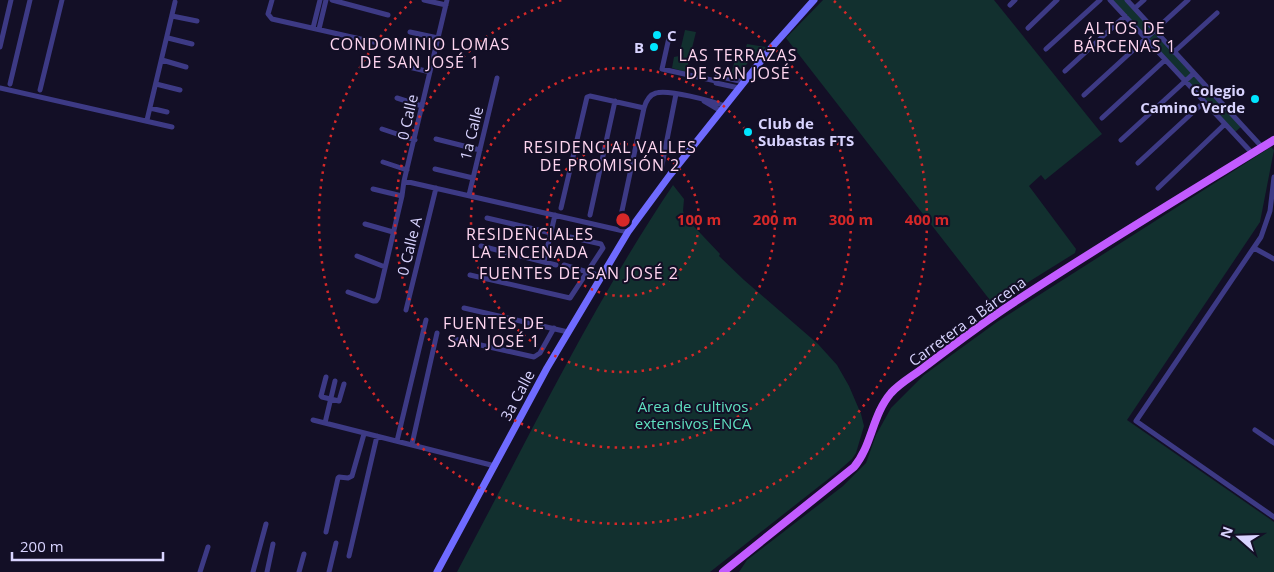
<svg xmlns="http://www.w3.org/2000/svg" width="1274" height="572" font-family="'Open Sans',sans-serif">
  <style>
    .green { fill: #12302f }
    .lines { fill: none; stroke-linecap: round; stroke-linejoin: round }
    .minor { stroke: #3d3a85; stroke-width: 5 }
    .secondary { stroke: #6f6bff; stroke-width: 7 }
    .primary { stroke: #c25bff; stroke-width: 8 }
    .ring { fill: none; stroke: #d62828; stroke-width: 2.5; stroke-dasharray: 2.5 5 }
    .poi-dot { fill: #00e5ff; stroke: #130f26; stroke-width: 2 }
    .labels { text-anchor: middle; dominant-baseline: central; stroke-width: 4; stroke-linejoin: round; paint-order: stroke }
    .poi-label { font-size: 15px; font-weight: bold; fill: #d9d4ff; stroke: #130f26; text-anchor: start }
    .street-label { font-size: 15px; fill: #d9d4ff; stroke: #130f26 }
    .park-label { font-size: 15px; fill: #5fe0c0; stroke: #130f26 }
    .neighbourhood-label { font-size: 16px; letter-spacing: 1px; fill: #ffd6f0; stroke: #130f26 }
    .centre { fill: #d62828; stroke: #130f26; stroke-width: 2.5 }
    .ring-label { font-size: 15px; text-anchor: middle; font-weight: bold; fill: #d62828; stroke: #130f26; stroke-width: 4; stroke-linejoin: round; paint-order: stroke }
  </style>
  <rect width="100%" height="100%" fill="#130f26"/>
  <path class="green" d="M823,0H994L1102,134L1045,180L1041,175L1029,186L1076,249L1075,253L993,304L786,38Z
    M1110,0H1127L1242,126L1234,133Z
    M685,30L696,32L686,72L672,68L674,57L679,56Z
    M747,44L766,47L756,57L752,56L747,64L736,75L740,76L738,78L721,75V73L728,75L729,71H732L738,48L745,50Z
    M1271,147L1274,150L1260,222L1127,420L1274,522V572H739L747,560L843,486L866,463L876,435L891,408L924,375L997,322Z
    M673,185L684,199L683,211L685,217L720,254L719,256L744,280L818,344L837,365L849,386L861,414L864,426L856,453L852,459L836,473L710,572H457C526,443 591,307 673,185Z"/>
  <g class="lines">
    <path class="minor" d="M272,0L268,14L272,19L378,43
      M332,0L388,15
      M424,0L446,5
      M1110,0L1252,153
      M1127,0L1262,147
      M1010,5L1015,0
      M1135,8L1144,0
      M172,16L197,21
      M313,28L320,0
      M1028,28L1057,0
      M319,29L326,0
      M410,32L438,38
      M670,33L662,69L716,81
      M168,38L192,44
      M0,47L11,0
      M1046,49L1100,0
      M1174,52L1217,13
      M162,60L186,67
      M405,66L430,72
      M1065,71L1125,16
      M10,84L30,0
      M156,84L180,90
      M0,88L172,127
      M739,88L716,83L717,76L744,82
      M40,90L62,0
      M1084,95L1188,0
      M397,98L422,106
      M704,101L721,111
      M150,108L167,112
      M1102,118L1165,60
      M147,120L175,2
      M382,129L415,140
      M436,139L480,150
      M1121,140L1194,73
      M383,162L407,170
      M1138,163L1204,102
      M435,169L473,178
      M661,170L676,94
      M1274,177L1270,211L1261,237L1136,421L1274,517
      M404,181L628,232
      M1158,188L1225,124
      M373,189L402,196
      M469,195L497,78
      M561,208L587,97L590,96L644,108
      M590,215L615,101
      M487,218L551,233
      M620,220L644,108C646,101 649,95 656,93C668,89 712,101 725,106
      M365,224L393,232
      M481,246L556,265
      M1254,248L1274,259
      M357,256L385,267
      M544,262L555,215
      M564,265L601,276
      M470,275L570,298L603,248L601,244L570,237
      M348,292L373,301H376L378,298L402,196L404,181L447,0
      M464,308L568,332
      M406,310L436,188
      M454,339L534,357L540,353L554,328
      M326,377L321,396L322,397L339,401L344,384
      M313,420L495,466
      M325,423L335,381
      M1255,430L1274,443
      M397,441L426,320
      M412,444L437,333
      M326,532L338,478L339,477L348,478L352,476L364,434
      M349,556L377,436
      M200,572L208,547
      M253,572L266,524
      M267,572L273,544
      M299,572L304,554
      M329,572L336,543"/>
    <path class="secondary" d="M437,572L547,368L628,232L670,175L772,47L814,0"/>
    <path class="primary" d="M723,572L854,467C872,446 872,415 891,393C901,382 915,375 927,365C956,343 985,321 1016,301C1101,245 1188,193 1274,140"/>
  </g>
  <g class="ring">
    <circle cx="623" cy="220" r="76"/>
    <circle cx="623" cy="220" r="152"/>
    <path d="M684 0A228 228 0 1 1 562 0"/>
    <path d="M834 1A304 304 0 1 1 412 1"/>
  </g>
  <g class="poi-dot">
    <circle cx="657" cy="35" r="5"/>
    <circle cx="654" cy="47" r="5"/>
    <circle cx="1255" cy="99" r="5"/>
    <circle cx="748" cy="132" r="5"/>
  </g>
  <g class="labels">
    <g class="poi-label">
      <text x="667" y="35">C</text>
      <text x="644" y="47" text-anchor="end">B</text>
      <text x="1245" y="90" text-anchor="end">Colegio<tspan x="1245" dy="17">Camino Verde</tspan></text>
      <text x="758" y="123">Club de<tspan x="758" dy="17">Subastas FTS</tspan></text>
    </g>
    <g class="street-label">
      <text transform="translate(407 117) rotate(-77)">0 Calle</text>
      <text transform="translate(471 133) rotate(-76)">1a Calle</text>
      <text transform="translate(409 246) rotate(-76)">0 Calle A</text>
      <text transform="translate(967 321) rotate(-36)">Carretera a Bárcena</text>
      <text transform="translate(517 395) rotate(-62)">3a Calle</text>
    </g>
    <g class="park-label">
      <text x="693" y="406">Área de cultivos<tspan x="693" dy="17">extensivos ENCA</tspan></text>
    </g>
    <g class="neighbourhood-label">
      <text x="1125" y="28">ALTOS DE<tspan x="1125" dy="18">BÁRCENAS 1</tspan></text>
      <text x="420" y="44">CONDOMINIO LOMAS<tspan x="420" dy="18">DE SAN JOSÉ 1</tspan></text>
      <text x="738" y="55">LAS TERRAZAS<tspan x="738" dy="18">DE SAN JOSÉ</tspan></text>
      <text x="610" y="147">RESIDENCIAL VALLES<tspan x="610" dy="18">DE PROMISIÓN 2</tspan></text>
      <text x="530" y="234">RESIDENCIALES<tspan x="530" dy="18">LA ENCENADA</tspan></text>
      <text x="579" y="273">FUENTES DE SAN JOSÉ 2</text>
      <text x="494" y="323">FUENTES DE<tspan x="494" dy="18">SAN JOSÉ 1</tspan></text>
    </g>
  </g>
  <circle cx="623" cy="220" r="8" class="centre"/>
  <g class="ring-label">
    <text x="699" y="225">100 m</text>
    <text x="775" y="225">200 m</text>
    <text x="851" y="225">300 m</text>
    <text x="927" y="225">400 m</text>
  </g>
  <g transform="translate(1239 537) rotate(290)" stroke="#130f26" stroke-width="4" paint-order="stroke">
  <path d="M0-4L9 19L0 12L-9 19Z" fill="#d9d4ff"/>
  <text y="-8" font-size="14" font-weight="bold" text-anchor="middle" fill="#d9d4ff">N</text>
  </g>
  <path d="M12 552v8h151v-8" fill="none" stroke="#d9d4ff" stroke-width="2.5"/>
  <text x="20" y="552" font-size="15" fill="#d9d4ff" stroke="#130f26" stroke-width="4" paint-order="stroke">200 m</text>
</svg>
